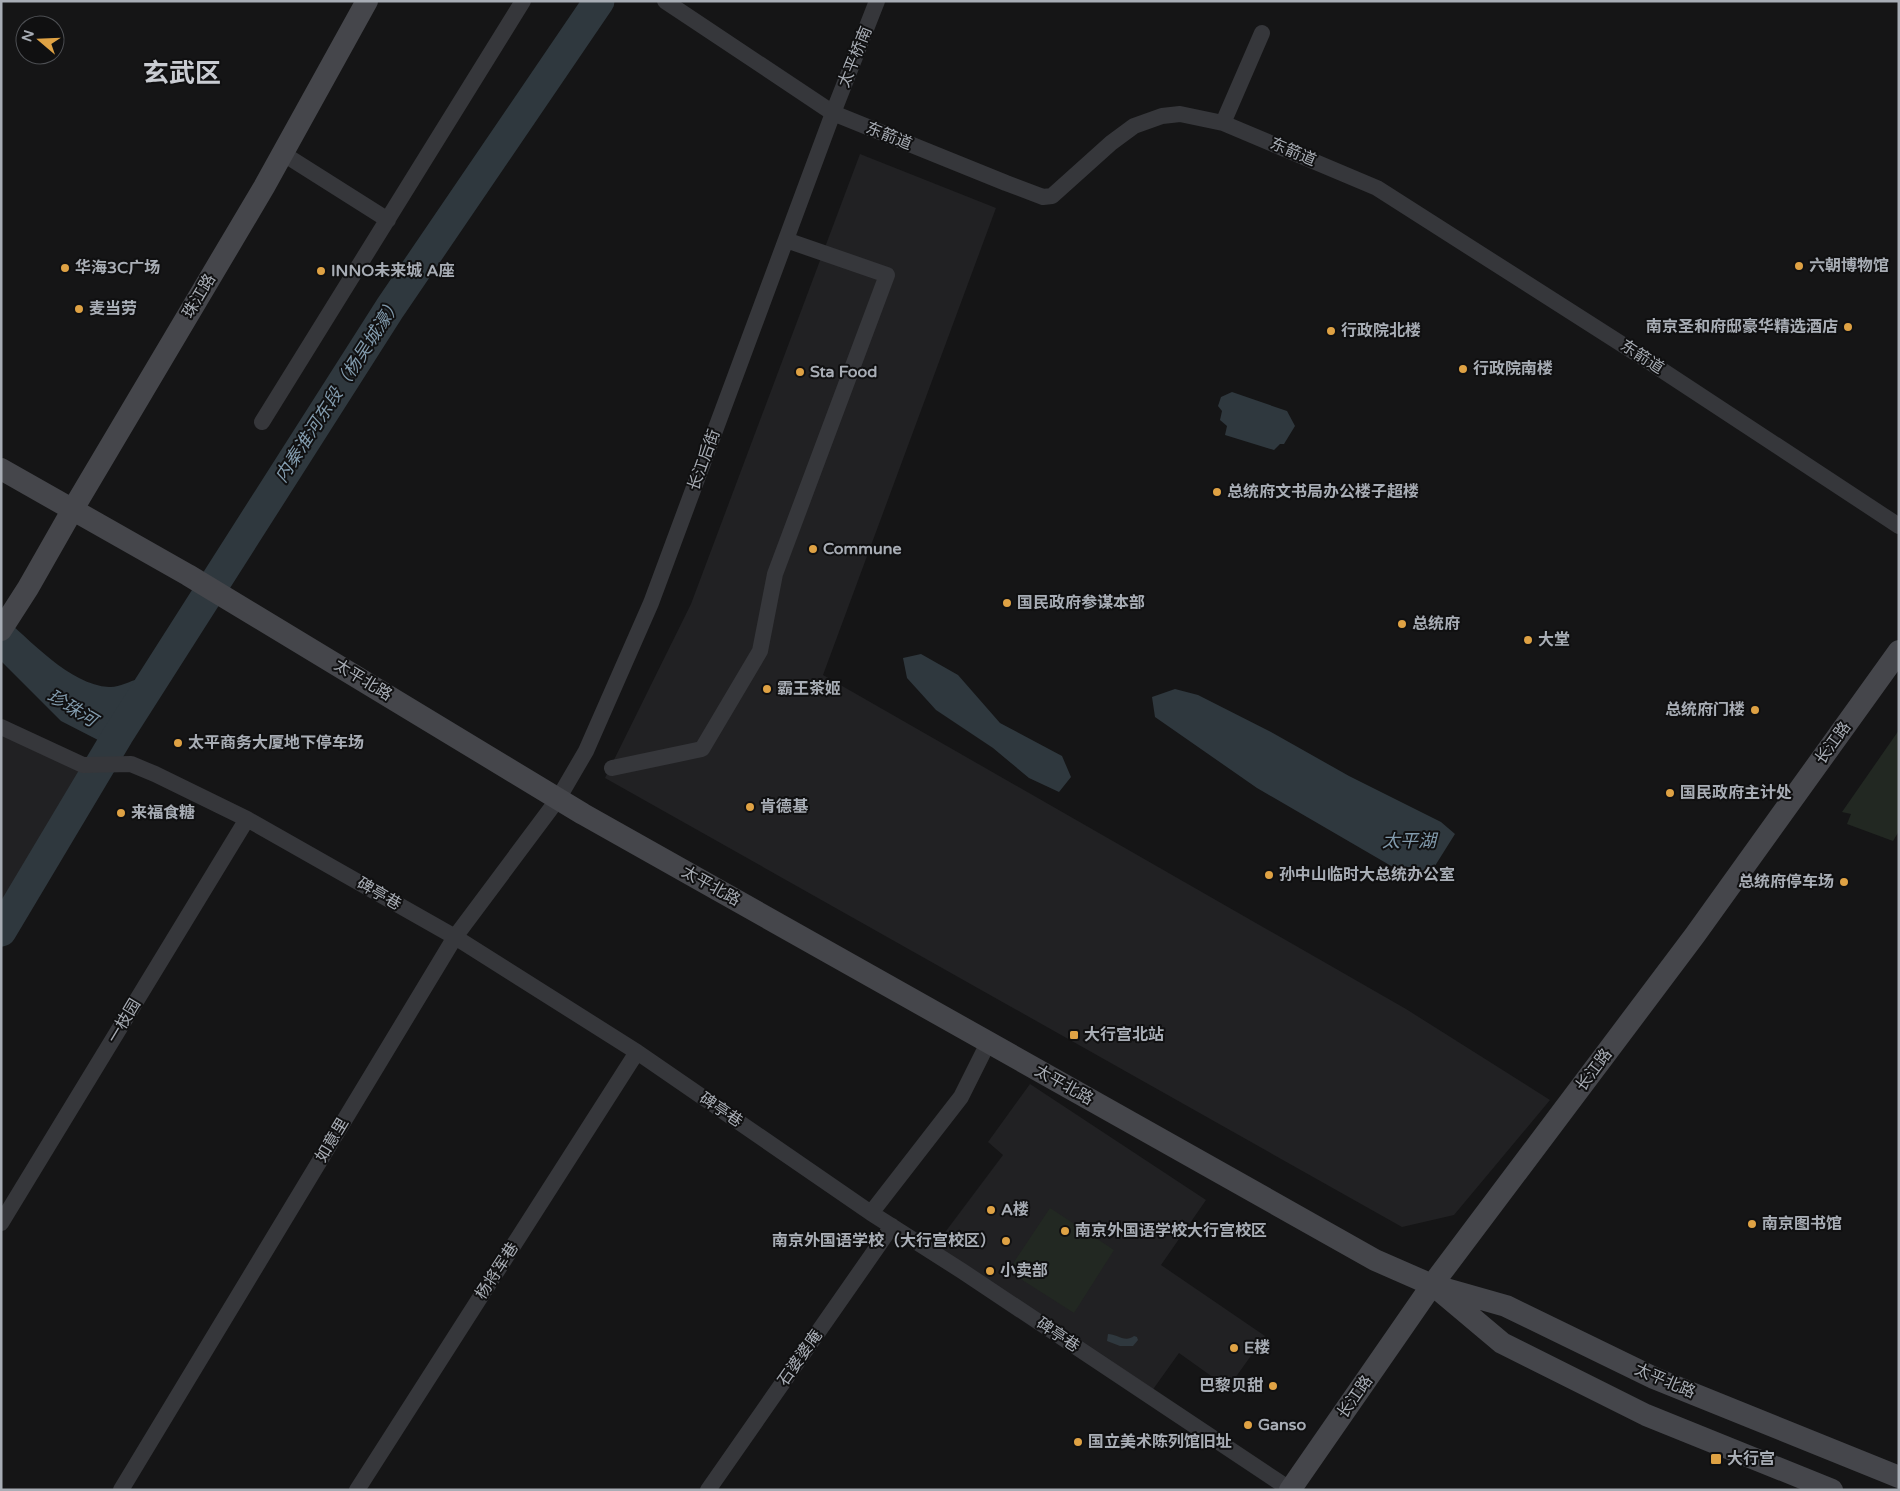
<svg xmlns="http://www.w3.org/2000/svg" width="1900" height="1491" font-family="'Varela Round','Noto Sans SC',sans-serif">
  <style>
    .built { fill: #212123 }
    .green { fill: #222822 }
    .water { fill: #2f383e }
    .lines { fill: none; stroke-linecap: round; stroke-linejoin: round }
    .river { stroke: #2f383e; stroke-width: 31 }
    .street { stroke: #36373b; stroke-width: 16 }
    .secondary { stroke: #45464b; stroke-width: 22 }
    .poi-dot { fill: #dfa244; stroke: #101011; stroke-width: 2 }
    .labels { text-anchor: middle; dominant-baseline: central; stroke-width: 4; stroke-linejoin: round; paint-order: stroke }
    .street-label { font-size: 16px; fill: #a8adb5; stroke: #101011 }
    .poi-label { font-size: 16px; font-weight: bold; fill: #a8adb5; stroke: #101011; text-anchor: start }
    .water-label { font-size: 18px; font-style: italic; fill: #829bad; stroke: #101011 }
    .town-label { font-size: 26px; font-weight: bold; fill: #c9ccd2; stroke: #101011 }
  </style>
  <rect width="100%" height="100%" fill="#151516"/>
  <path class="built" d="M860,154L996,208L823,675L1406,1009L1550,1100L1454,1215L1402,1227L605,778L691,604Z
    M1,727L83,765L1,905Z
    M1030,1084L1206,1200L1161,1265L1265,1336L1228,1388L1179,1353L1149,1395L931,1251L1003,1155L988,1142Z"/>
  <path class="green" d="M1899,730V831L1893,841L1847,824L1851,814L1842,812Z
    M1050,1208L1114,1250L1074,1313L1008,1271Z"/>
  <path class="water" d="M1232,392L1287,411L1295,426L1284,444H1280L1274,450L1225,435L1227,426L1220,420L1222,411L1218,406L1221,397Z
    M1,615C29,639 70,685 109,687C118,688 130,681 138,679L98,740L61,721L1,661Z
    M921,654L958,675L1000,723L1062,756L1071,777L1059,792L1029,778L993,748L936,710L907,678L903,658Z
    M1175,689L1198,695L1271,732L1349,776L1441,822L1455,834L1433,869L1417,881L1257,788L1155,717L1152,697Z
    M1108,1334C1117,1334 1125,1343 1134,1336L1137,1337L1138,1340L1133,1346H1120L1107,1341Z"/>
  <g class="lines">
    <path class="river" d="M1,931L118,735L390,308L599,1"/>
    <path class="street" d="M665,1L833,113L1006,183L1043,197L1052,196L1111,143L1134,126L1162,116L1180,114L1223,123L1377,188L1645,359L1899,526
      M1223,123L1262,33
      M282,153L388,220
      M262,422L523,1
      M1,727L83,765L131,764L155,774L247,819L455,937L637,1052L871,1213L962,1271L1291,1490
      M612,768L702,749L760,651L775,574L887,275L786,240
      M871,1213L961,1097L988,1043
      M1,1223L247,819
      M121,1490L455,937L558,799L586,751L651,603L833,113L877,1
      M357,1490L637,1052
      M708,1490L892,1226"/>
    <path class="secondary" d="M1,469L188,575L583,814L1375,1260L1432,1285L1506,1306L1654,1378L1899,1477
      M1,630L28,588L73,509L264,187L367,1
      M1439,1290L1502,1343L1646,1415L1832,1490
      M1290,1490L1432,1285L1695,935L1899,651"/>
  </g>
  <g class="poi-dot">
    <circle cx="1799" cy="266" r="5"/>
    <circle cx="65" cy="268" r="5"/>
    <circle cx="321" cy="271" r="5"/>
    <circle cx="79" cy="309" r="5"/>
    <circle cx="1848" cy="327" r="5"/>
    <circle cx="1331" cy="331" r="5"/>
    <circle cx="1463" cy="369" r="5"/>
    <circle cx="800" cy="372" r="5"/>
    <circle cx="1217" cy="492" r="5"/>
    <circle cx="813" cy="549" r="5"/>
    <circle cx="1007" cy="603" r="5"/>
    <circle cx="1402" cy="624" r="5"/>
    <circle cx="1528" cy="640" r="5"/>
    <circle cx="767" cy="689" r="5"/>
    <circle cx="1755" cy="710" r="5"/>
    <circle cx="178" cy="743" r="5"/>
    <circle cx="1670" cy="793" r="5"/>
    <circle cx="750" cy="807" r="5"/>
    <circle cx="121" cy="813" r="5"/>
    <circle cx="1269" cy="875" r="5"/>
    <circle cx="1844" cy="882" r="5"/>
    <rect x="1069" y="1030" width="10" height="10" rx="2.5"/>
    <circle cx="991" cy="1210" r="5"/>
    <circle cx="1752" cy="1224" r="5"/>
    <circle cx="1065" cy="1231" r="5"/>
    <circle cx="1006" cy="1241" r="5"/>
    <circle cx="990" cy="1271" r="5"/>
    <circle cx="1234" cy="1348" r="5"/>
    <circle cx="1273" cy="1386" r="5"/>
    <circle cx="1248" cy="1425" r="5"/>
    <circle cx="1078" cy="1442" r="5"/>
    <rect x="1710" y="1453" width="12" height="12" rx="2.5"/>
  </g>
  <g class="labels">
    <g class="street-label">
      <text transform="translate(855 57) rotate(-68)">太平桥南</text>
      <text transform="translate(889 136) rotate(22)">东箭道</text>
      <text transform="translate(1293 152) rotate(23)">东箭道</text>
      <text transform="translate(199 296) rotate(-59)">珠江路</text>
      <text transform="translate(1642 357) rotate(33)">东箭道</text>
      <text transform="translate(704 460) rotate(-70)">长江后街</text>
      <text transform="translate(363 680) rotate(31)">太平北路</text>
      <text transform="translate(1833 743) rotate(-54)">长江路</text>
      <text transform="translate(711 886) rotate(29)">太平北路</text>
      <text transform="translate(379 894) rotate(30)">碑亭巷</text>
      <text transform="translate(124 1021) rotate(-59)">一枝园</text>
      <text transform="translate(1594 1070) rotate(-53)">长江路</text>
      <text transform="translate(1064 1085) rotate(29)">太平北路</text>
      <text transform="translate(721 1110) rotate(34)">碑亭巷</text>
      <text transform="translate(332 1140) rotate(-59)">如意里</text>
      <text transform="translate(497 1271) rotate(-57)">杨将军巷</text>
      <text transform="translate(1058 1335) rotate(34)">碑亭巷</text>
      <text transform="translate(800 1358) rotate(-55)">石婆婆庵</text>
      <text transform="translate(1665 1381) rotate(23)">太平北路</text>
      <text transform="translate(1355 1397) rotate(-55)">长江路</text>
    </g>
    <g class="poi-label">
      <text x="1809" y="266">六朝博物馆</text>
      <text x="75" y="268">华海3C广场</text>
      <text x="331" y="271">INNO未来城 A座</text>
      <text x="89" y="309">麦当劳</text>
      <text x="1838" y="327" text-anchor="end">南京圣和府邸豪华精选酒店</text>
      <text x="1341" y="331">行政院北楼</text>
      <text x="1473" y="369">行政院南楼</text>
      <text x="810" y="372">Sta Food</text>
      <text x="1227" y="492">总统府文书局办公楼子超楼</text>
      <text x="823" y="549">Commune</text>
      <text x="1017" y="603">国民政府参谋本部</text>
      <text x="1412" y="624">总统府</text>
      <text x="1538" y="640">大堂</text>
      <text x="777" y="689">霸王茶姬</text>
      <text x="1745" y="710" text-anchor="end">总统府门楼</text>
      <text x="188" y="743">太平商务大厦地下停车场</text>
      <text x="1680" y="793">国民政府主计处</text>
      <text x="760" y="807">肯德基</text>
      <text x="131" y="813">来福食糖</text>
      <text x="1279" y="875">孙中山临时大总统办公室</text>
      <text x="1834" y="882" text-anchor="end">总统府停车场</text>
      <text x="1084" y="1035">大行宫北站</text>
      <text x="1001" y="1210">A楼</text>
      <text x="1762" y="1224">南京图书馆</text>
      <text x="1075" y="1231">南京外国语学校大行宫校区</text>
      <text x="996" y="1241" text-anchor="end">南京外国语学校（大行宫校区）</text>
      <text x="1000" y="1271">小卖部</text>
      <text x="1244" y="1348">E楼</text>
      <text x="1263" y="1386" text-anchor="end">巴黎贝甜</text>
      <text x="1258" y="1425">Ganso</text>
      <text x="1088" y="1442">国立美术陈列馆旧址</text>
      <text x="1727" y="1459">大行宫</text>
    </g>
    <g class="water-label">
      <text transform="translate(338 390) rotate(-57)">内秦淮河东段（杨吴城濠）</text>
      <text transform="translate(72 708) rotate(31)">珍珠河</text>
      <text x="1409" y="841">太平湖</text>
    </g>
    <g class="town-label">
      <text x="182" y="73">玄武区</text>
    </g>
  </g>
  <rect width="1900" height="1491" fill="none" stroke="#a8adb5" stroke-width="5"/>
  <g transform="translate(40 40) rotate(289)"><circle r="24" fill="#101011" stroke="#4d4f53"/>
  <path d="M0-4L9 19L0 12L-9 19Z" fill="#dfa244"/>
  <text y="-8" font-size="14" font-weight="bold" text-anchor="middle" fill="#a8adb5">N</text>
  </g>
</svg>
